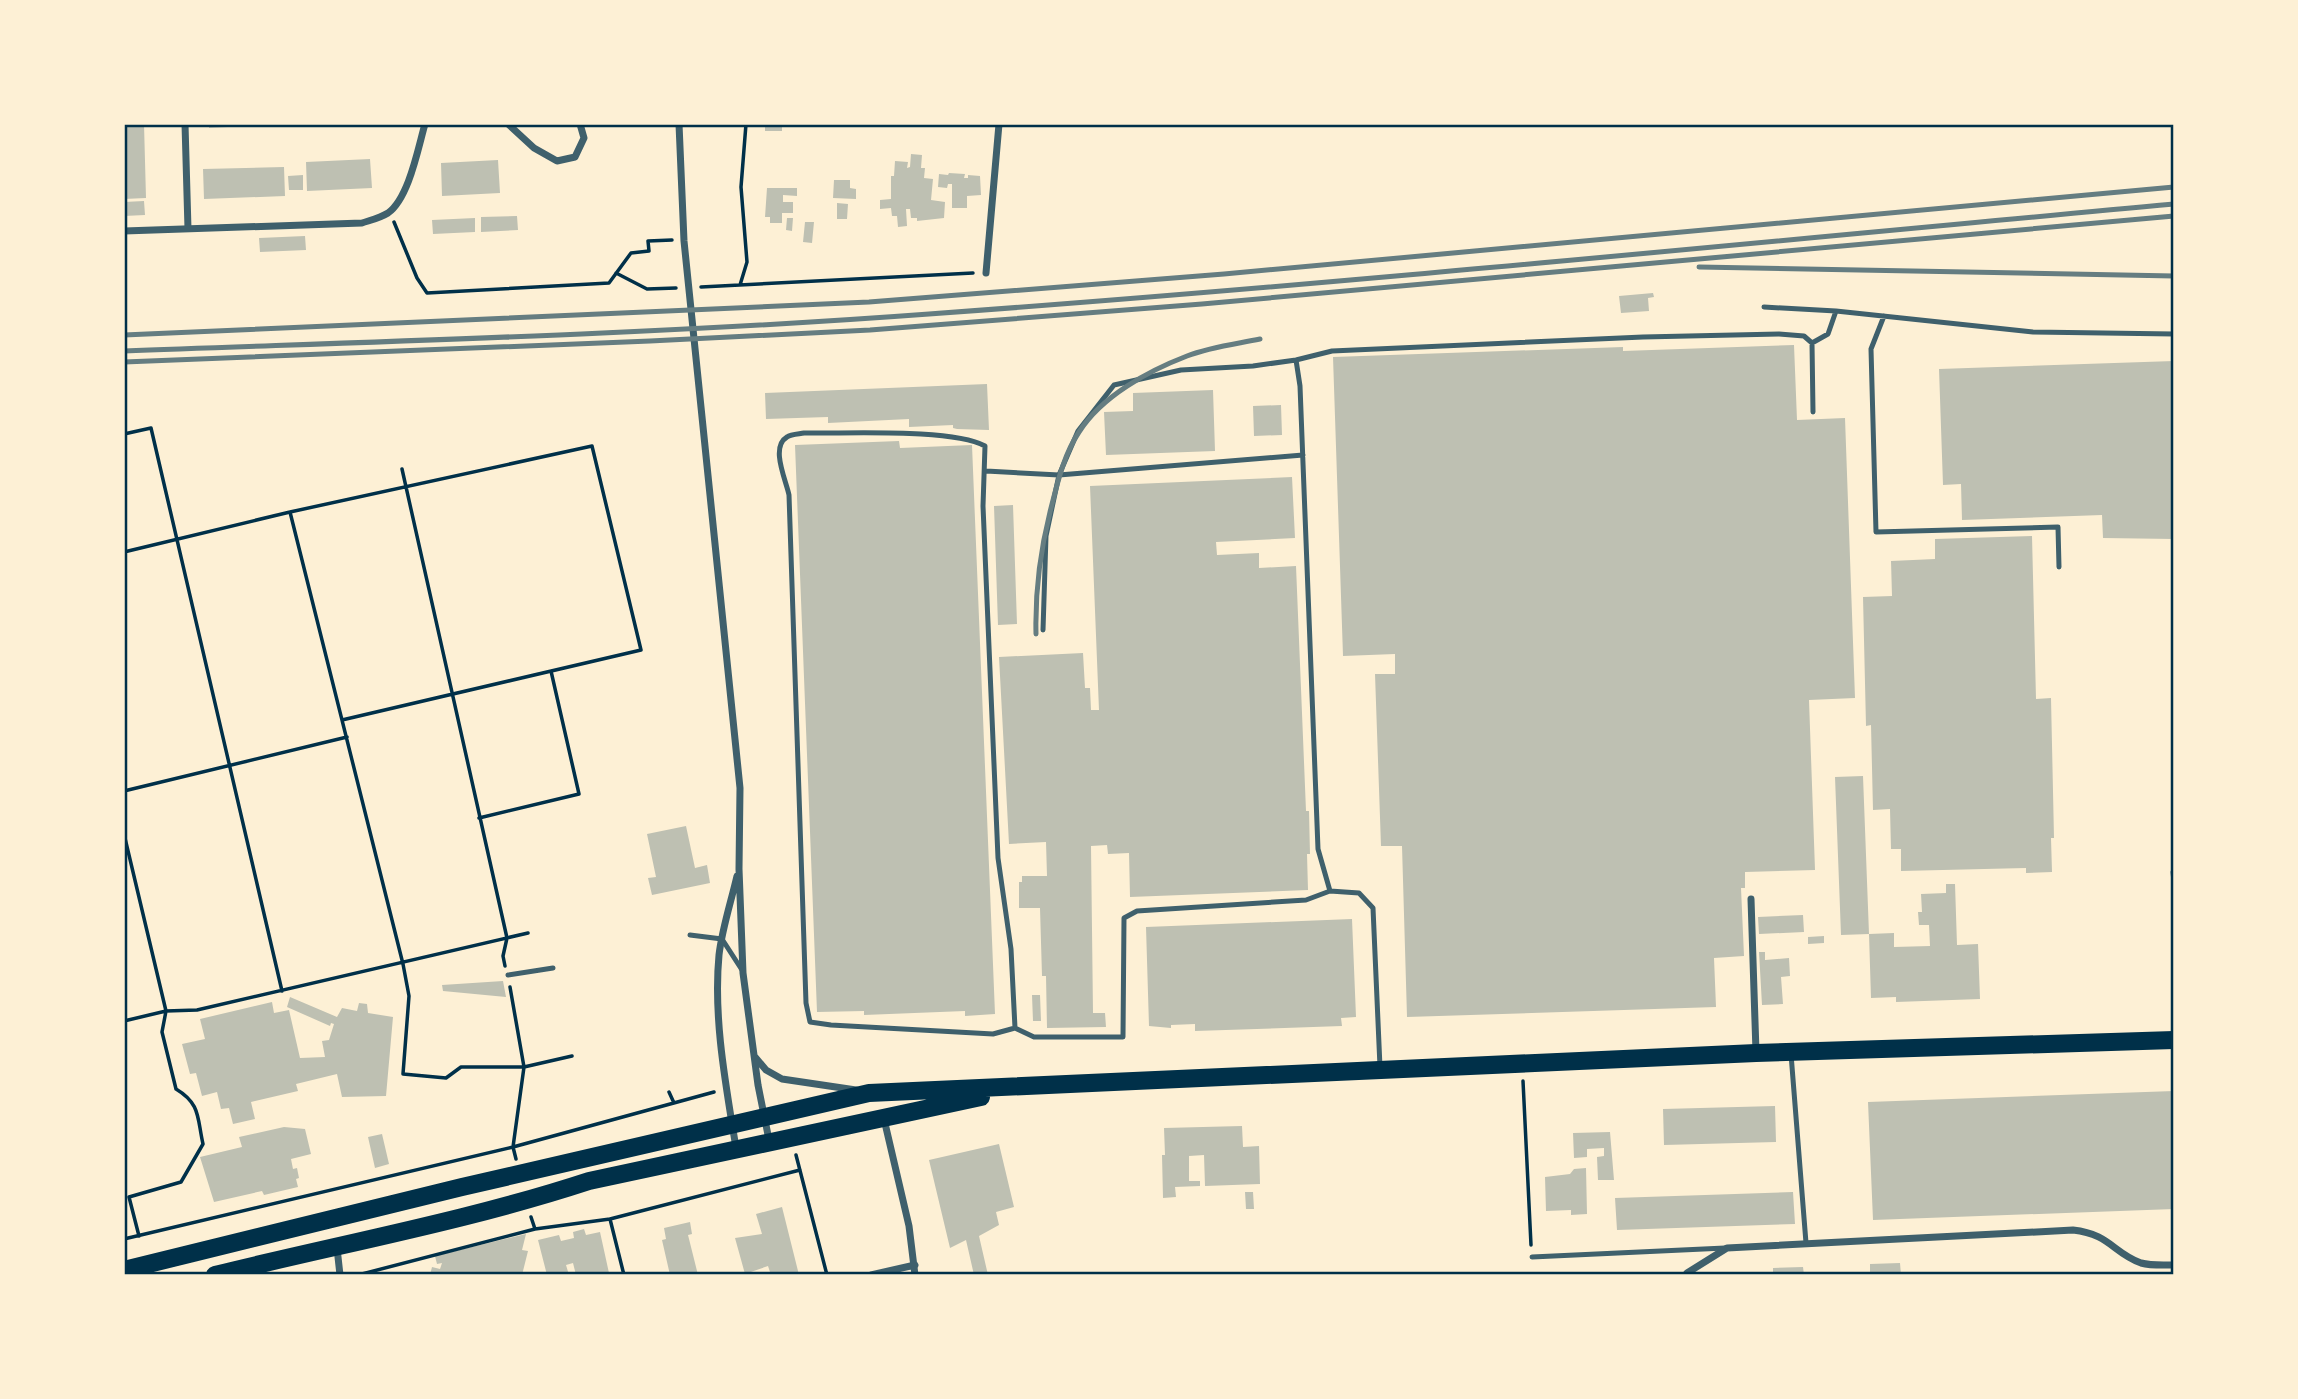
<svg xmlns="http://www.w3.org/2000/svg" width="2298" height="1399" font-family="'Alegreya Sans',sans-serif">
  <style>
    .building { fill: #bec0b2 }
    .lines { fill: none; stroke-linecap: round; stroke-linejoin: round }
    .path { stroke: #003049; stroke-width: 3.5 }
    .service { stroke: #3f606c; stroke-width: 5 }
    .minor { stroke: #3f606c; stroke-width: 7 }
    .primary { stroke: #003049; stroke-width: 18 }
    .rail { stroke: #657d81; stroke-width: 5 }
    .neatline { fill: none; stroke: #003049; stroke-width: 2.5 }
  </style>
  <rect width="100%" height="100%" fill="#fdf0d5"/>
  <path class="building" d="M124,124H144L146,198L124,199Z
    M209,124H247V126L209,128Z
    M765,124H782V131H765Z
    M911,154L922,155L921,168H925L924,178L933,179L931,200L945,202L944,218L917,221V218H911L910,209H906L907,226L898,227L897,216H892L891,208L880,209V200L891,199V176H894L895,161L908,162L907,168L910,167Z
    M370,159L372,188L307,191L306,162Z
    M498,160L500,193L442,196L441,163Z
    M284,167L285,196L204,199L203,169Z
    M949,173L965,174L964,178H968V175L980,176L981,195L967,196V208H952V184H948L947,188L938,187L939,174L948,175Z
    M303,175V190H289L288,176Z
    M834,180H850V188L856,189V199L833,198Z
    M767,188H797V196L783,195V202H793V213H782V223H770V217H765Z
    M144,201L145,215L124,216V202Z
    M837,203L848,204L847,219H837Z
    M517,216L518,230L481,232V217Z
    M475,218V232L433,234L432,220Z
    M787,218H793L792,231L786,230Z
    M805,222H814L812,243L803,242Z
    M305,236L306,250L260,252L259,238Z
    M1653,293L1654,297L1648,298L1649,311L1621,313L1619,296Z
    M1794,345L1797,420L1845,418L1855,698L1809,700L1815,870L1745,872V888H1741L1744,956L1714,958L1716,1007L1407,1017L1402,846H1381L1375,674H1395V654L1343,656L1333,357L1623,347V351Z
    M2174,361V539L2103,538L2102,515L1962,520L1961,484L1943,485L1939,369Z
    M987,384L989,430L957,429L953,428V425L909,427V419L828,423V417L766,419L765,393Z
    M1213,390L1215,451L1106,455L1104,412L1133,411V393Z
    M1281,405L1282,435L1254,436L1253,406Z
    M899,441L900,448L972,445L995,1014L965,1016V1011L864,1015V1011L817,1012L795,445Z
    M1292,477L1295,538L1216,542L1217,555L1259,553V568L1296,566L1306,811H1309L1310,854H1307L1308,890L1130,897L1129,853L1108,854L1107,845L1091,846L1093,1013H1105L1106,1027L1047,1028L1046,976H1042L1040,908H1019V882H1022V876H1047L1046,842L1009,844L999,657L1083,653L1085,688H1090L1091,710H1099L1090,486Z
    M1013,505L1017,624L998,625L994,506Z
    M2032,536L2036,699L2051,698L2054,838H2051L2052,872L2026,873V868L1901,871V849H1891L1890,809L1873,810L1871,725L1866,726L1863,597L1892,596L1891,561L1935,559V539Z
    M1863,776L1869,934L1894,933V947L1930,946L1929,925H1919L1918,912H1922L1921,894L1946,893V884H1955L1957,945L1978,944L1980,999L1896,1002V997L1871,998L1869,934L1841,935L1835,777Z
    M686,826L695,868L707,865L710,883L652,895L648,878L656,877L647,834Z
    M1803,915L1804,932L1759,934L1758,917Z
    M1352,919L1356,1017L1341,1018L1342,1026L1195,1031V1024L1171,1025V1028L1149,1026L1146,927Z
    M1824,936V943L1808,944V937Z
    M1759,952H1765V960L1789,958L1790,976L1781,977L1783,1004L1762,1005Z
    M503,981L506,997L443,991L442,985Z
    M1032,995H1040L1041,1021H1033Z
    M290,997L337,1017L342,1008L357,1011L359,1003L367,1004L368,1013L393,1017L386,1096L342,1097L337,1074L296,1084L298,1091L251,1102L255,1119L233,1124L229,1108L221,1109L217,1092L202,1096L196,1073L190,1074L182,1044L205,1039L200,1019L272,1002L274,1013L289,1010L300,1058L325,1057L322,1041L329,1040L334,1024L331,1023L330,1026L287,1007Z
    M2174,1091V1209L1873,1220L1868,1102Z
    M1775,1106L1776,1142L1664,1145L1663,1109Z
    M1242,1126L1243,1147L1259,1146L1260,1184L1205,1186L1204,1155L1189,1156V1181H1200V1186L1175,1187L1176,1197L1163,1198L1162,1155H1165L1164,1128Z
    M284,1127L305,1129L311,1154L291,1159L293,1169L297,1168L299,1178L296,1179L298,1187L264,1195L262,1191L214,1202L200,1157L242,1147L239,1137Z
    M1610,1132L1614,1180H1598L1597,1157L1604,1156V1148L1587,1149V1157L1574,1158L1573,1133Z
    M382,1134L389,1164L375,1168L368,1137Z
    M999,1144L1014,1207L996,1212L999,1225L979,1236L988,1275H974L966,1240L950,1248L929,1160Z
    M1586,1168L1587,1214L1571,1215V1210L1546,1211L1545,1177L1570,1174L1574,1169Z
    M1245,1192H1253L1254,1209H1246Z
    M1793,1192L1795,1224L1617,1230L1615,1198Z
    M782,1207L799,1275H771L768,1266L745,1274L735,1238L762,1234L756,1214Z
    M690,1222L692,1234L688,1235L698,1275H670L662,1240L666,1239L664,1228Z
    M584,1229L586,1235L600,1232L609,1273L576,1275L573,1263L566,1265L569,1275H547L538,1240L559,1235L561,1241L574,1238L573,1232Z
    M526,1234L522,1250L528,1251L522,1275H430L432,1267L440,1269L442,1263L437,1264L435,1256Z
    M1900,1263L1901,1275H1870V1264Z
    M1803,1267L1804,1275H1773V1268Z"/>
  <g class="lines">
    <path class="path" d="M394,222L417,278L427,293L609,283L631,253L649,251L648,241L672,240
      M616,273L647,289L676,288
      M740,285L747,262L741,187L746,124
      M701,287L973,273
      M124,434L151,428L282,991
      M402,469L507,938L503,956L505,966
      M290,512L403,964L409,996L403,1074L446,1078L461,1067H524L572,1056
      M124,552L290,512L592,446L641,650L342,720
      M124,791L347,737
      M479,818L579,794L551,671
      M124,834L166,1011L124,1021
      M510,987L524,1067L513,1147L516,1159
      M1523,1081L1531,1245
      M669,1092L674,1103
      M796,1155L827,1275
      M531,1217L535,1229L610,1219
      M139,1236L129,1197L181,1182L203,1144C197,1118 201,1104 176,1089L162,1032L166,1011L197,1010L528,933
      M124,1239L513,1147L714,1092
      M358,1275L535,1229
      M624,1275L610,1219L800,1170"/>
    <path class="service" d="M1764,307L1836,311L2033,332L2174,334
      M1884,316L1871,349L1876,532L2058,527L2059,567
      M1812,343L1813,412
      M1296,360L1300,386L1318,849L1330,891L1359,893L1373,908L1380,1067
      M986,471L1059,475L1303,455
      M1043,630L1046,536L1059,475L1078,431L1114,385L1181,370L1253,366L1296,360L1332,351L1643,337L1779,334L1804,336L1812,343L1828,334L1836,311
      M2173,872L2174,882
      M690,935L722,939L742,970
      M508,975L553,968
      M1015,1028L1011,949L998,858L983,506L985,446C952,428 846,434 804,433C799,434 791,434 787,437C770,447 786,480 789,495L806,1003L810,1022L831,1025L993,1034L1015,1028L1034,1037H1123L1124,918L1137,911L1306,900L1330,891
      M1791,1054L1806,1243
      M1532,1257L1725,1248"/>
    <path class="minor" d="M185,124L188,229
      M508,124L534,148L557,161L575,157L584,138L580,124
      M679,124L684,241L740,788L739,869L743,973L758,1085L769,1140
      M124,231L362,223C371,220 380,218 388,213C409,198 418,148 425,124
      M986,273L999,124
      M1751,899L1756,1052
      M755,1057L766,1070L782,1079L856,1090
      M884,1119L909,1226L915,1275
      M736,1148C726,1086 713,1018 719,955C722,929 731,902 737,876
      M337,1248L340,1275
      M1687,1273L1727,1248L2073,1230C2110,1234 2113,1253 2141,1263C2152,1266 2163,1265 2174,1265
      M871,1275L915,1265"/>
    <path class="primary" d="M124,1270L462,1187L869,1093L1756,1053L2174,1040
      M215,1275C340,1244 467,1221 589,1181L981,1097"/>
    <path class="rail" d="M1699,267L2174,276
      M124,335L869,302L1224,274L2174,187
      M124,351C392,341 661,334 929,314C1344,284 1759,242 2174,204
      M124,362L650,341L870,330L1202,304L2174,216
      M1036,634C1035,593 1040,552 1050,512C1057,485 1063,456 1079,432C1102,396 1148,371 1187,356C1210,347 1236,344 1260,339"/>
  </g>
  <rect width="2298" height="1399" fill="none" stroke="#fdf0d5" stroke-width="252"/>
  <rect x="126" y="126" width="2046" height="1147" class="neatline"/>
</svg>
